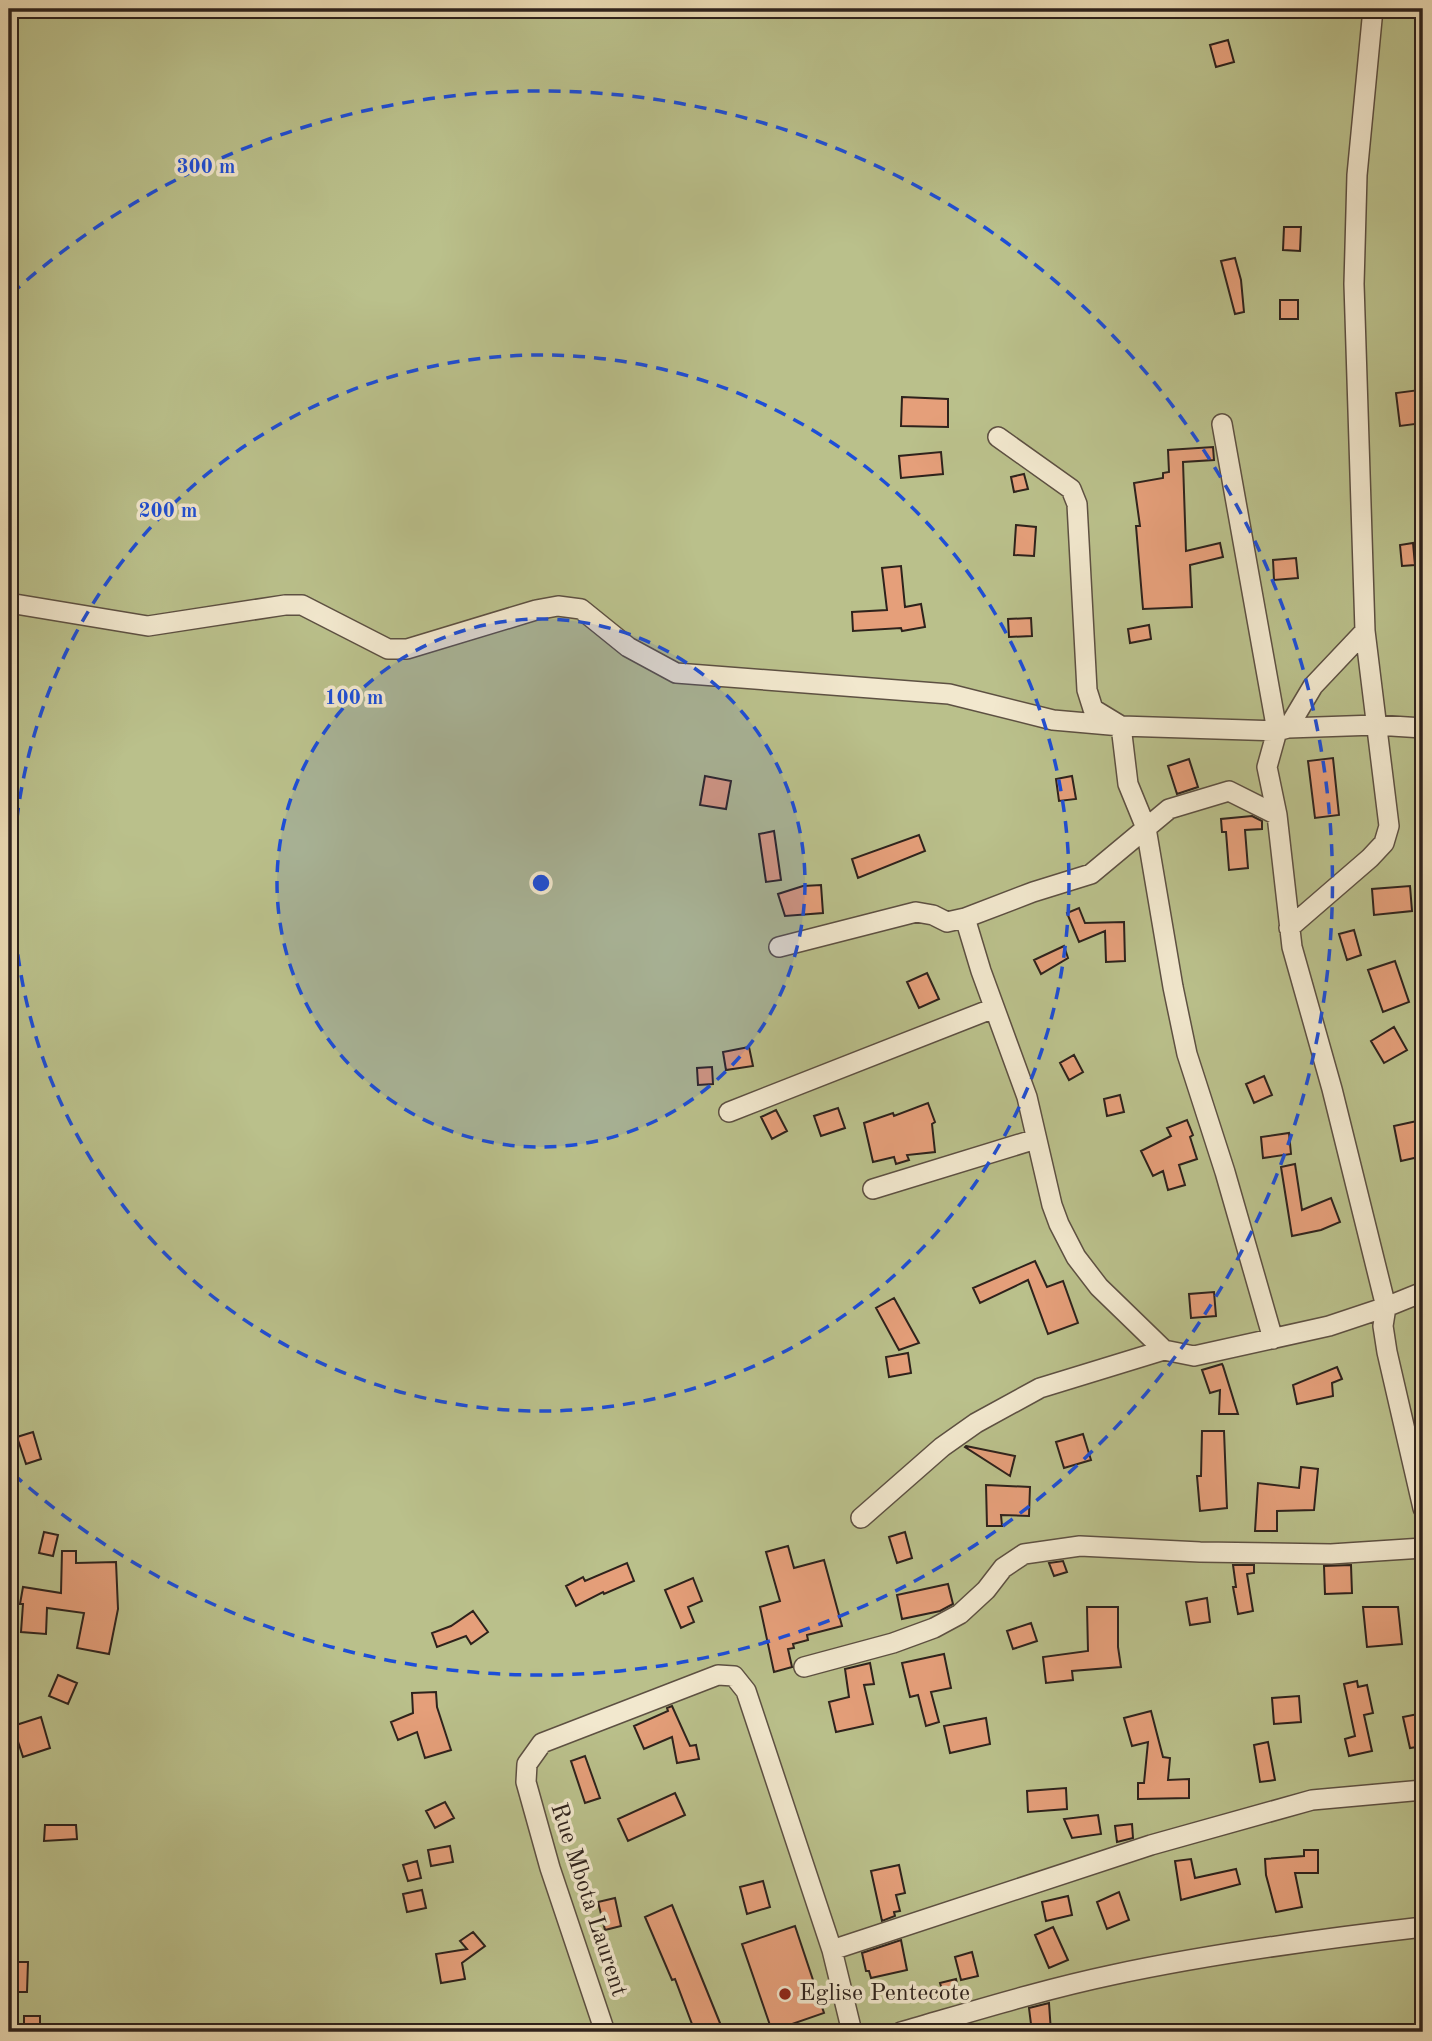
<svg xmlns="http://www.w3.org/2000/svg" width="1432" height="2041" font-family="'Old Standard TT',serif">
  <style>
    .green { fill: #bac08b; stroke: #747154; stroke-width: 2 }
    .building { fill: #e59f7a; stroke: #2e221c; stroke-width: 2 }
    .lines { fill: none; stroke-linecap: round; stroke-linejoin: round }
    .minor-casing { stroke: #5d5042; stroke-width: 22 }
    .minor { stroke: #f2e8ce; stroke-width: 19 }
    .ring { fill: none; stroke: #1d4ed8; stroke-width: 3.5; stroke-dasharray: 12 9 }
    .poi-dot { fill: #8f2418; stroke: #f2e8ce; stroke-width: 2.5 }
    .labels { text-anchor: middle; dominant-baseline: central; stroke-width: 7; stroke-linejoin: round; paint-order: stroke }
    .street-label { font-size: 24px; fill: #2e221c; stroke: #f2e8ce }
    .poi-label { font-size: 24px; fill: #2e221c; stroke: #f2e8ce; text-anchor: start }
    .centre { fill: #1d4ed8; stroke: #f2e8ce; stroke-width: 3.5 }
    .ring-label { font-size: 21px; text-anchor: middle; font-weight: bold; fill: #1d4ed8; stroke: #f2e8ce; stroke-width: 7; stroke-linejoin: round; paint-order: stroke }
  </style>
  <rect width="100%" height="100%" fill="#ebdbb4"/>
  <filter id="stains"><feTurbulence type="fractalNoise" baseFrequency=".00286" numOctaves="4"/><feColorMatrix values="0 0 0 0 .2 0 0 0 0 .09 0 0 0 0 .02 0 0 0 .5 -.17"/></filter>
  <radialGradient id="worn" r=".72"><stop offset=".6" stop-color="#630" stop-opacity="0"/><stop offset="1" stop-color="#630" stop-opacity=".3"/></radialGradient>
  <path class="green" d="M9,9H1423V2032H9Z"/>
  <path class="building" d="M1228,40L1234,62L1216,67L1210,45Z
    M1284,227H1301L1300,251L1283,250Z
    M1235,258L1241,280L1244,312L1235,314L1221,261Z
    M1280,300H1298V319H1280Z
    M1419,390L1423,423L1400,426L1396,393Z
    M902,397L948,399V427L901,426Z
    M1213,447L1214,460L1183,462L1186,551L1220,543L1223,557L1190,565L1192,607L1143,609L1136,526H1140L1134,483L1163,478V473L1169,472L1168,450Z
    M941,452L943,474L901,478L899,456Z
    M1024,474L1028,489L1014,492L1011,477Z
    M1016,525L1036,527L1034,556L1014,555Z
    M1413,543L1415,565L1402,566L1400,545Z
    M1296,558L1298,578L1274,580L1273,560Z
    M901,566L905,607L921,604L925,627L902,631L901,628L853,631L852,612L887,610L882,568Z
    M1031,618L1032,636L1009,637L1008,619Z
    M1149,625L1151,639L1130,643L1128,629Z
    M1333,758L1339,815L1315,818L1308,761Z
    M1189,759L1198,787L1177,794L1168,766Z
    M705,776L731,781L726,809L700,805Z
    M1072,776L1076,799L1059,801L1056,779Z
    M1252,816L1262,821V829L1245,830L1248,868L1229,870L1226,832H1222L1221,819Z
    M774,831L781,880L766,882L759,834Z
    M919,835L925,851L858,878L852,859Z
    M821,885L823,913L785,916L778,894L803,886Z
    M1410,886L1412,911L1374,915L1372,889Z
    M1079,908L1085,923L1124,922L1125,961L1106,962L1105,931L1079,942L1067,913Z
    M1354,930L1361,955L1347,960L1339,934Z
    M1064,946L1068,958L1041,974L1034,960Z
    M1395,961L1409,1002L1383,1012L1368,970Z
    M927,973L939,999L919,1008L907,982Z
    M1394,1027L1407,1050L1384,1063L1371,1041Z
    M749,1047L753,1066L726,1070L723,1052Z
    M1074,1055L1083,1072L1069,1080L1060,1063Z
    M712,1067L713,1084L698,1085L697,1068Z
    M1264,1076L1272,1095L1254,1103L1246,1084Z
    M1120,1095L1124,1112L1107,1116L1104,1099Z
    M928,1103L935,1122L932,1124L935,1152L907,1155L909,1160L896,1164L894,1157L873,1162L864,1123L893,1113L894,1116Z
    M838,1108L845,1128L821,1136L814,1116Z
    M776,1110L787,1131L772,1139L761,1117Z
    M1187,1120L1193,1135L1190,1137L1197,1159L1179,1165L1185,1185L1168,1190L1163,1171L1153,1176L1141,1151L1171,1136L1167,1128Z
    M1417,1121L1423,1156L1401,1161L1394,1126Z
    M1289,1133L1291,1154L1263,1158L1261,1137Z
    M1295,1164L1302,1210L1331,1198L1340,1222L1321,1230L1292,1236L1281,1167Z
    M1035,1261L1047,1287L1063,1281L1078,1323L1048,1334L1028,1280L980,1303L973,1288Z
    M1214,1292L1216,1316L1191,1318L1189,1294Z
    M894,1298L919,1343L899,1350L876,1308Z
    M908,1353L911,1373L889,1377L886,1357Z
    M1222,1364L1223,1366L1238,1414H1219L1220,1390L1210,1393L1202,1370Z
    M1337,1367L1342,1379L1332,1383L1333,1396L1297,1404L1293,1385Z
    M1202,1431H1224L1227,1508L1200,1511L1197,1476H1201Z
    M33,1432L41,1459L26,1464L17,1437Z
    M1083,1434L1091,1460L1064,1468L1056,1442Z
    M966,1446L1015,1456L1010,1476L965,1447Z
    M1301,1467L1318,1469L1314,1510L1277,1511V1531H1255L1258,1483L1299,1488Z
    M986,1485L1030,1487L1029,1516L1001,1515L1002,1526H987Z
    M44,1532L58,1535L53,1556L39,1553Z
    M905,1532L912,1558L897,1563L889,1537Z
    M788,1546L794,1568L824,1560L842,1626L807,1635L808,1640L793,1644L794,1648L788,1649L792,1667L774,1672L760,1607L780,1601L766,1552Z
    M62,1551H76V1563L116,1562L118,1609L109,1654L77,1648L84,1613L47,1608L46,1634L21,1632L23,1604H20L23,1587L61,1593Z
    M1063,1561L1067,1572L1054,1576L1049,1563Z
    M627,1563L634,1581L604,1594L603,1592L576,1606L566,1586L583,1577L585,1581Z
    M1233,1565H1254V1573L1247,1574L1253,1611L1238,1614L1233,1587H1236Z
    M1351,1565L1352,1593L1325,1594L1324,1566Z
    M693,1578L702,1601L688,1607L694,1622L681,1628L665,1590Z
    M948,1584L953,1604L940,1611L902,1619L897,1595Z
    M1207,1598L1210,1622L1190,1625L1186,1602Z
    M1087,1607H1118V1647L1121,1667L1072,1671L1073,1680L1046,1683L1043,1657L1088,1651Z
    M1363,1607H1398L1402,1644L1367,1647Z
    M473,1611L488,1632L471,1644L466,1636L437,1647L432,1633L451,1626Z
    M1031,1623L1037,1641L1013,1649L1007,1631Z
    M944,1654L951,1688L931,1692L939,1722L926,1726L918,1695L910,1697L902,1663Z
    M870,1663L874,1684L864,1685L873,1724L836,1732L829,1702L849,1697L845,1669Z
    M58,1675L77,1683L68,1704L49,1696Z
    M1357,1681L1358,1687L1367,1685L1373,1713L1364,1715L1372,1751L1349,1756L1345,1739L1355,1736L1344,1684Z
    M436,1692L437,1707L451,1750L425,1758L417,1732L398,1740L391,1722L413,1713L412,1693Z
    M1299,1696L1301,1722L1274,1724L1272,1698Z
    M672,1706L690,1746L696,1745L699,1759L677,1763L672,1737L644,1749L634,1726L668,1711L667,1708Z
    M1151,1711L1163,1757L1170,1758L1168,1780L1189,1779V1798L1138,1799V1783H1144L1148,1742L1132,1746L1124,1718Z
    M1423,1713V1746L1410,1748L1403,1717Z
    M41,1717L50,1748L23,1757L13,1726Z
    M986,1718L990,1744L950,1753L944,1726Z
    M1268,1742L1275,1780L1260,1782L1254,1745Z
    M585,1756L600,1798L585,1803L571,1761Z
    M1066,1788L1067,1809L1028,1812L1027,1791Z
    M675,1793L685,1815L628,1841L618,1819Z
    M445,1802L454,1818L435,1828L426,1811Z
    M1098,1815L1101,1834L1072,1838L1064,1819Z
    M1132,1824L1133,1838L1117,1842L1115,1826Z
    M45,1825H76L77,1839L44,1841Z
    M450,1846L453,1862L431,1866L428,1850Z
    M1304,1850H1318V1873H1295L1302,1907L1276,1912L1266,1875L1265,1859L1304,1856Z
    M1191,1859L1195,1878L1236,1869L1240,1884L1181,1900L1175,1861Z
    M417,1861L421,1878L408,1881L403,1865Z
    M899,1865L905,1893L896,1895L900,1911L894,1912L895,1916L882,1921L871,1871Z
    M763,1881L770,1907L747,1914L740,1887Z
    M422,1890L426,1908L407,1912L403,1894Z
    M1119,1892L1129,1920L1107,1929L1097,1902Z
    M1068,1896L1072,1915L1046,1921L1042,1902Z
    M615,1898L621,1926L605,1930L598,1902Z
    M672,1905L722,2028L711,2032H695L675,1979L672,1980L645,1917Z
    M795,1926L824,2013L772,2031L742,1944Z
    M1053,1927L1068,1960L1049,1968L1035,1935Z
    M473,1932L485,1946L462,1963L465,1979L441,1983L436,1954L467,1949L460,1941Z
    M901,1940L907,1970L871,1978L869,1971H866L862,1953Z
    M972,1952L978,1976L961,1980L955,1957Z
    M10,1962H28L27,1992H9Z
    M956,1979L959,1993L944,1997L940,1983Z
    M1049,2003L1051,2032H1032L1029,2008Z
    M24,2016H40V2032H24Z"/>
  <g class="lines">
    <g class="minor-casing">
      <path id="minor" d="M1222,424L1277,731L1267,767L1277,815L1292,947L1332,1089L1386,1307L1383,1326L1387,1352L1423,1508
        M998,437L1071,489L1077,504L1087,690L1093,709L1121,726L1128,784L1146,828L1173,987L1187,1054L1225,1172L1273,1339
        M9,603L148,626L285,605H302L388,649H407L536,610L558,606L581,609L628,647L676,673L949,694L1053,720L1121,726L1277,731L1288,728L1376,725L1423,728
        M1288,728L1313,686L1365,631
        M1289,928L1370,858L1384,843L1389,826L1365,631L1354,284L1357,175L1373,9
        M779,947L916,912L933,915L947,922L965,918
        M729,1112L994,1008
        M873,1189L1036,1139
        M1164,1350L1099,1287L1076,1257L1059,1224L1052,1205L1027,1097L981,971L965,918L1033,892L1091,874L1169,809L1229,791L1277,815
        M861,1518L942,1447L976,1423L1040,1388L1164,1350L1194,1356L1329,1326L1386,1307L1423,1292
        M804,1667L893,1643L934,1628L960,1614L986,1590L1003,1568L1024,1554L1080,1546L1200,1552L1331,1554L1423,1548
        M832,1950L1151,1845L1312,1800L1423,1790
        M605,2032L550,1868L526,1782L527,1764L542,1743L718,1675L734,1676L746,1691L832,1950L852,2032
        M901,2032C971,2012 1041,1990 1112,1975C1215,1953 1319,1939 1423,1927"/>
    </g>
    <use href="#minor" class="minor"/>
  </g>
  <circle cx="541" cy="883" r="264" fill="#1d4ed8" fill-opacity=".12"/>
  <g class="ring">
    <circle cx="541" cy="883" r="264"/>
    <circle cx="541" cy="883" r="528"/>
    <path d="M11 294A792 792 0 1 1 11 1472"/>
  </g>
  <circle class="poi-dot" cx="785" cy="1994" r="7"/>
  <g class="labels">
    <g class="street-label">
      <text transform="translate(588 1900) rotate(72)">Rue Mbota Laurent</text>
    </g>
    <g class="poi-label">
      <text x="799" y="1994">Eglise Pentecote</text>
    </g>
  </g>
  <circle cx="541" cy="883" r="10" class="centre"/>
  <g class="ring-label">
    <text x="206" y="173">300 m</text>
    <text x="168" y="517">200 m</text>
    <text x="354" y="704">100 m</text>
  </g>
  <rect width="1432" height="2041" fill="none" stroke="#ebdbb4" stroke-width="35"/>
  <rect x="10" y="10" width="1411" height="2020" fill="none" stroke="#2e221c" stroke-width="3.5"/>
  <rect x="18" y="18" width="1397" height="2006" fill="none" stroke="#2e221c" stroke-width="2"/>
  <rect width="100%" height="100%" filter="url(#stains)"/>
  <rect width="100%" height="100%" fill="url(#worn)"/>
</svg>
